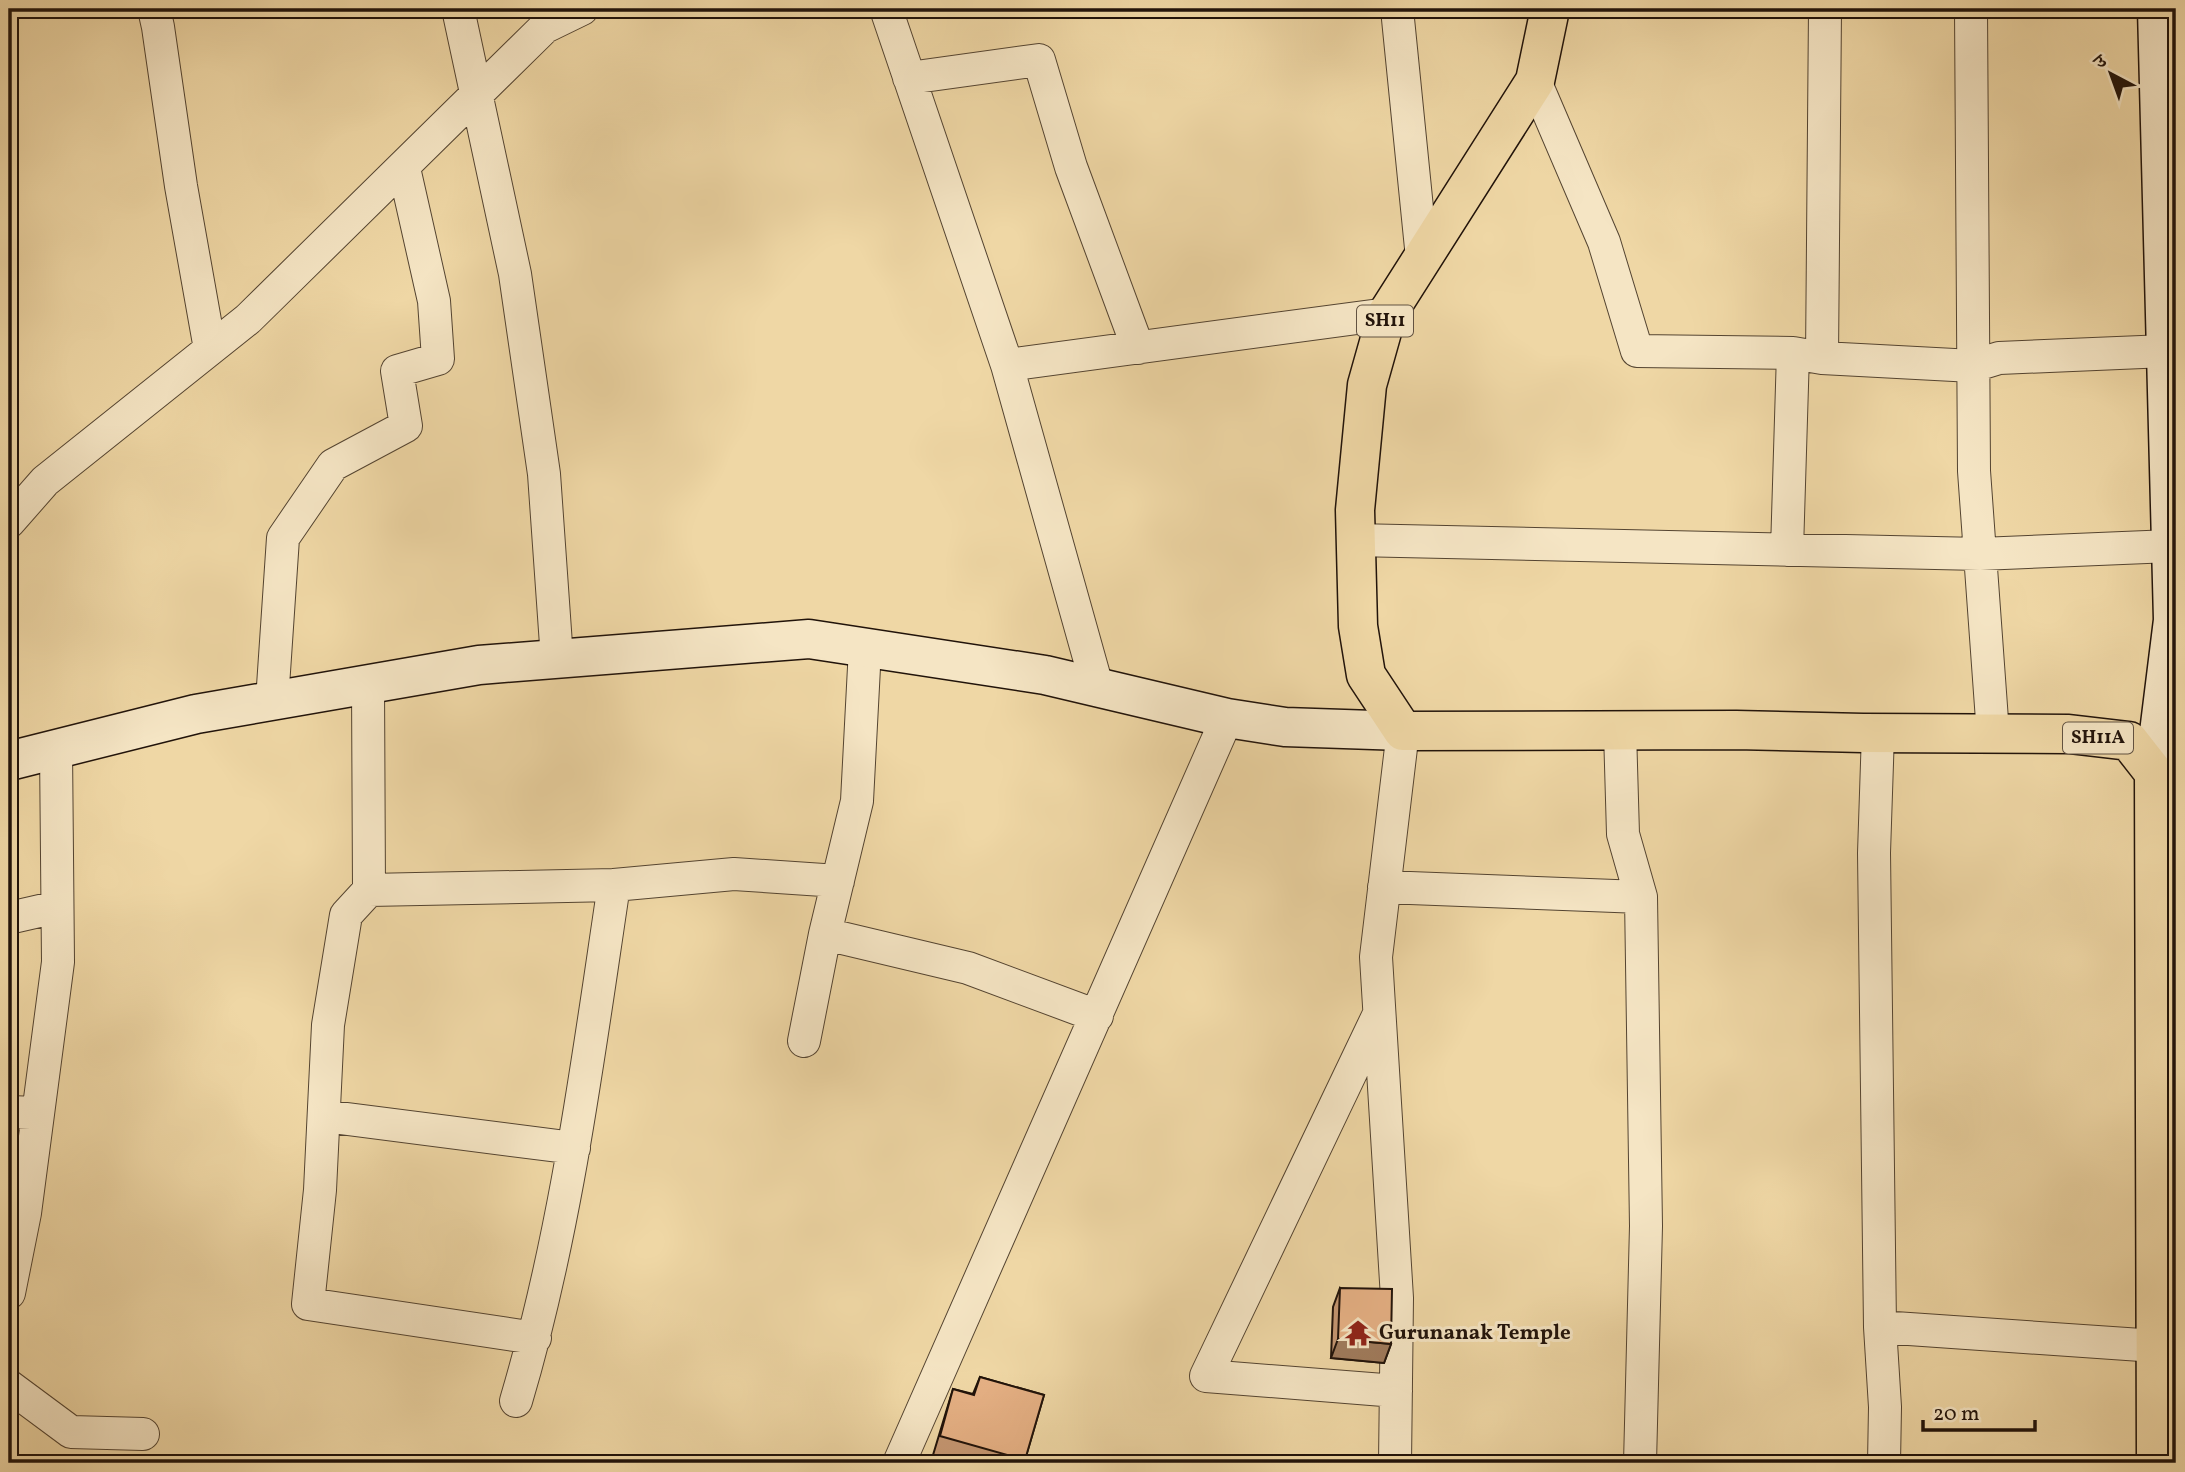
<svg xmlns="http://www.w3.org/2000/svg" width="2185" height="1472" font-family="Vollkorn,'Noto Serif Devanagari',serif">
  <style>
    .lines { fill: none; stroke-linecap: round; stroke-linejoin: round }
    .street-casing { stroke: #544431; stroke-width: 34 }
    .secondary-casing { stroke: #21130a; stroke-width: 41 }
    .primary-casing { stroke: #21130a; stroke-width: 41 }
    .street { stroke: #f5e5c4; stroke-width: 32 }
    .secondary { stroke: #f5e5c4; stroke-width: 38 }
    .primary { stroke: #efd7a5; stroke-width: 38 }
    .wall { fill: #c59772; stroke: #21130a; stroke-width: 2 }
    .shaded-wall { fill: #a07b5c; stroke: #21130a; stroke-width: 2 }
    .building { fill: #e5b084; stroke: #21130a; stroke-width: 2 }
    .labels { text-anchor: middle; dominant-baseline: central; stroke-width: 6; stroke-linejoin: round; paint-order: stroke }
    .shield { fill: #f5e5c4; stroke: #615242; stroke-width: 2 }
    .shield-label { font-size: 19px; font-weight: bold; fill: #21130a }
    .poi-label { font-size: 21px; font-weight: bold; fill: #21130a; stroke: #f5e5c4; text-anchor: start }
  </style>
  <rect width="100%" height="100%" fill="#efd7a5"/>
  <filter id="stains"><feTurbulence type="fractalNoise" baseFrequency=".00286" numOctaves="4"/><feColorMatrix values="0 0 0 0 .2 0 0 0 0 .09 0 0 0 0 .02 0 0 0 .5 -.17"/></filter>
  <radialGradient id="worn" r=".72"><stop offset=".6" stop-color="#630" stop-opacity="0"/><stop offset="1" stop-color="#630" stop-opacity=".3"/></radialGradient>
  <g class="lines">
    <g class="street-casing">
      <path id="street" d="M154,9L158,27L181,186L210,349
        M458,9L515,274L544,474L557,659
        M886,9L1007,365
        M1397,9L1422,258
        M1825,9L1822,358L1973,366L1999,358L2166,351
        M1971,9L1974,471L1993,734
        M909,78L1039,60L1071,167L1138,348
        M1535,81L1604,242L1637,351L1793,353L1822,358
        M9,522L45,481L248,319L545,27L582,9
        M1354,540L1980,554L2171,546
        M1787,550L1793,353
        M865,648L857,801L825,934L968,968L1097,1016
        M368,684L369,890L614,885C588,1058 566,1233 516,1401
        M1097,686L1007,365L1387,314
        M272,701L283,538L333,465L406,426L397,371L438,359L434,301L404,168
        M1620,731L1623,834L1641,897
        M1878,733L1874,853L1880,1327L2156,1346
        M614,885L734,874L838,881
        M1384,887L1641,897L1646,1226L1640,1463
        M369,890L346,915L328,1025L320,1190L308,1304L535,1338
        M9,918L57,907
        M1378,1016L1206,1376L1396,1391
        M804,1041L825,934
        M9,1112L38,1113
        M324,1116L574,1148
        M9,1293L25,1213L58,962L56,749
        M1880,1327L1885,1407L1884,1463
        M9,1386L71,1432L143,1434
        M899,1463L1227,718
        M1395,1463L1397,1298L1376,957L1403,731"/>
    </g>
    <g class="secondary-casing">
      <path id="secondary" d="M9,761L196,714L479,665L809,639L1045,675L1227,718L1285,727L1403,731
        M2154,773L2173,620L2157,9"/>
    </g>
    <g class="primary-casing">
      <path id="primary" d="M1550,9L1535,81L1387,314L1367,385L1355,510L1358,626L1366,675L1403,731L1736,730L1863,733L2069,734L2129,741L2154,773L2156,1463"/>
    </g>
    <use href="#street" class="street"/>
    <use href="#secondary" class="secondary"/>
    <use href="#primary" class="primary"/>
  </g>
  <path class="wall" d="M1340,1288L1391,1344L1384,1363L1331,1358L1333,1307Z
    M980,1377L1044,1395L1024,1463H963L933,1455L953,1389L973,1394Z"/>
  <path class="shaded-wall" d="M1338,1339L1391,1344L1384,1363L1331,1358Z"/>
  <path class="building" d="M1340,1288L1392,1289L1391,1344L1338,1339Z
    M980,1377L1044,1395L1025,1460L940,1436L953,1389L974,1395Z"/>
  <defs>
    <g id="temple-bare" transform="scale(2.1)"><path d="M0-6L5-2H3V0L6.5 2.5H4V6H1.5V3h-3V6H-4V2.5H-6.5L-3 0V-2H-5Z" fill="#8f2418" stroke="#f5e5c4" stroke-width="2.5" paint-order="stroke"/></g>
  </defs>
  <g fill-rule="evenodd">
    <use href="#temple-bare" x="1358" y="1333"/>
  </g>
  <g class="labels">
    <g class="shield">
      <rect x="1357" y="305.5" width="56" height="31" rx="5"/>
      <rect x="2063" y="722.5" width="70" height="31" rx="5"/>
    </g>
    <g class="shield-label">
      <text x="1385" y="321">SH11</text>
      <text x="2098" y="738">SH11A</text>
    </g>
    <g class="poi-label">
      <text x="1379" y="1333">Gurunanak Temple</text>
    </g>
  </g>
  <rect width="2185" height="1472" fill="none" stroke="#efd7a5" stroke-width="35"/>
  <rect x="10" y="10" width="2164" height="1451" fill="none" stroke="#21130a" stroke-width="3.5"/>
  <rect x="18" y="18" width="2150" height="1437" fill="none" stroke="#21130a" stroke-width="2"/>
  <g transform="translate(2111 74) rotate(319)" stroke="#f5e5c4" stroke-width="5" paint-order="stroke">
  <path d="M0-5L12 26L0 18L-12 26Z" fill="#21130a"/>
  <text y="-10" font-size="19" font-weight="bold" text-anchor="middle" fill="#21130a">उ</text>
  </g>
  <path d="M1923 1420v10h112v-10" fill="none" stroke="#21130a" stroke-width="3.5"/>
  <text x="1933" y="1420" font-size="21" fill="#21130a" stroke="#f5e5c4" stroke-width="5" paint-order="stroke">20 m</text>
  <rect width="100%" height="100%" filter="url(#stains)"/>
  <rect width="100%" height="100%" fill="url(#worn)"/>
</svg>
